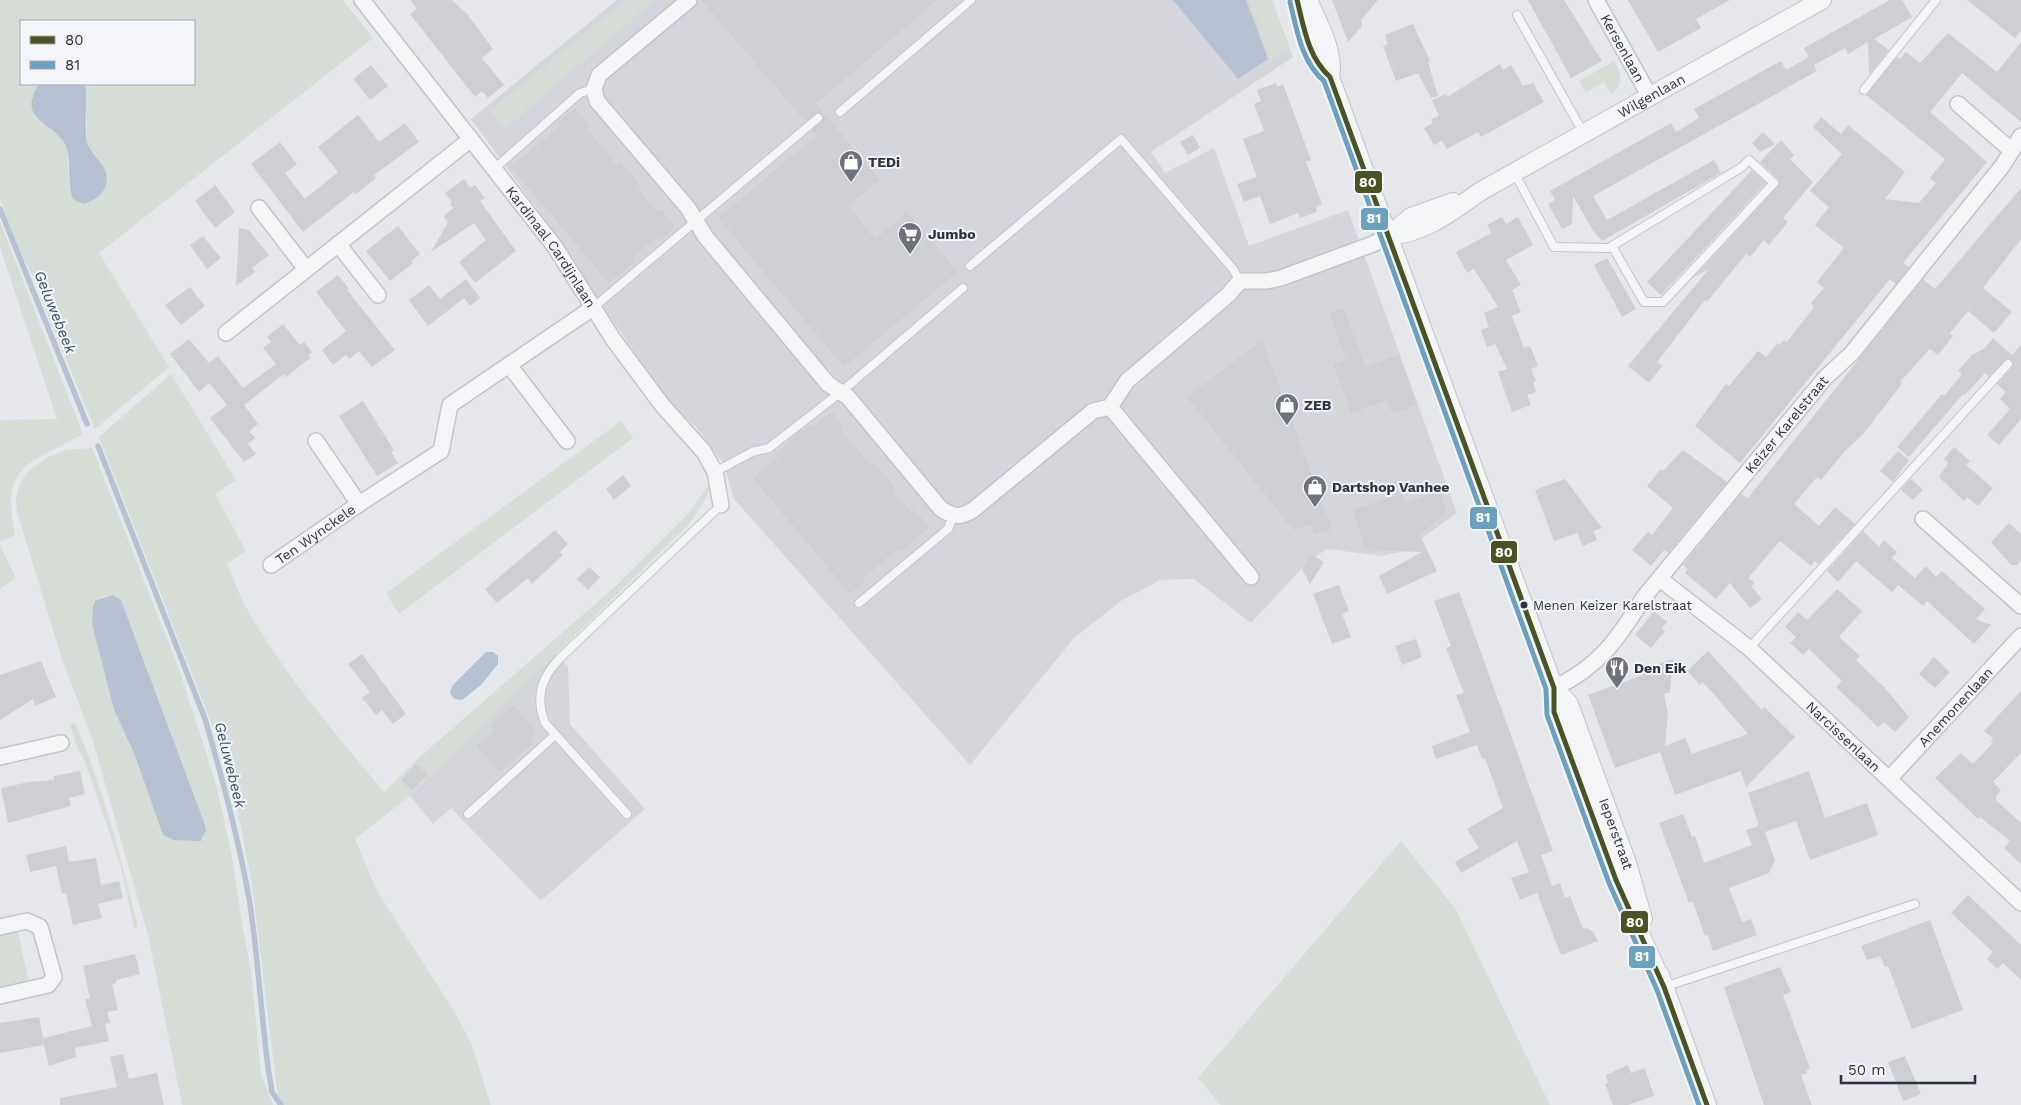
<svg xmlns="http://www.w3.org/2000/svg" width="2021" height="1105" font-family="'Work Sans',sans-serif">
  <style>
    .built { fill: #d4d6dc }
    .green { fill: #d5ddd6; fill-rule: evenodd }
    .water { fill: #b6c2d2 }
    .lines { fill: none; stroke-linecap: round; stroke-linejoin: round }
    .stream { stroke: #b6c2d2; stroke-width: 5.5 }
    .building { fill: #cdcfd2 }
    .service-casing { stroke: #c3c5c8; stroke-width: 10 }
    .minor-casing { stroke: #c3c5c8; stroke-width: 18 }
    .tertiary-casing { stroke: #c3c5c8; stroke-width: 20 }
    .service { stroke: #f4f5f6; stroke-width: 8 }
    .minor { stroke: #f4f5f6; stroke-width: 15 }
    .tertiary { stroke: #f4f5f6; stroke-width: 18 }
    .bus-1-casing { stroke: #f3f5f8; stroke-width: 9 }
    .bus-2-casing { stroke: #f3f5f8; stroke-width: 9 }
    .bus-1 { stroke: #4a5321; stroke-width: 5 }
    .bus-2 { stroke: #69a1bf; stroke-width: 5 }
    .bus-dot { fill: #2d3342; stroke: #f3f5f8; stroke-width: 2 }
    .labels { text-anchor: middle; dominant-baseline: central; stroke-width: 4; stroke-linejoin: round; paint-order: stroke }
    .bus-label { font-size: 13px; fill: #2d3342; stroke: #f3f5f8; text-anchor: start }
    .street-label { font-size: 14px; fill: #2d3342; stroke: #f3f5f8 }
    .poi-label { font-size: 14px; font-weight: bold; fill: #2d3342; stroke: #f3f5f8; text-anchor: start }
    .water-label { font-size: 15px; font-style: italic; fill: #3a5072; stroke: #f3f5f8 }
    .line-badge { stroke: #f3f5f8; stroke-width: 2 }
    .badge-label { font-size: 14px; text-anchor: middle; font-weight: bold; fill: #fff }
  </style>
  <rect width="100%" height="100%" fill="#e5e7ea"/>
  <path class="built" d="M617,0H1272L1293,57L1151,152L1165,173L1214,148L1249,246L1348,210L1457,513L1404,551L1382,556L1327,549L1315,557L1309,564L1307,563L1251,623L1194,579L1160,580L1121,601L1075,637L970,765L734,499L724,464L696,427L674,407L658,387L600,302L561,241L471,119Z
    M555,653L568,667L570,724L645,809L541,901L451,808L433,824L410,796Z"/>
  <path class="green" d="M0,0H343L373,38L99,253L169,367L95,429L48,315L38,286L20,252L0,200ZM21,21H194V84H84L86,88L87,144L104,169L69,189L67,149L60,136L50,130L32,97L39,84H21Z
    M625,0H655L505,129L490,111Z
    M1249,0H1272L1289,50L1270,61Z
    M1614,61C1623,75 1623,84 1611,95L1604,82L1586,93L1579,81Z
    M0,222L83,434C29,465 0,462 15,535L0,542V420L57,419L0,247Z
    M171,374L236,480L215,494L246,551L227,564C235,581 241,600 251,616C288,679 337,736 384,792L422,755L616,586L689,513L712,480L706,499L689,524L410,796L355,839L377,891L454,1011L471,1043L491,1105H279L252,884L230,771L99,437Z
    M621,421L633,438L399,614L386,593Z
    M92,448L179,669L216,784L232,856L242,924L251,970L261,1074L273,1105H182L149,939L93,741L62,659L17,512L16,499L20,483L29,471L46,458L65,450ZM104,596L121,600L204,822L201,840H173L158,820L134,753L114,710L100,652L93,606L96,600Z
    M0,545L16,578L0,589Z
    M75,723C103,787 121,859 138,927L134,928L120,863L84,759L77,747L70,724Z
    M1401,841L1455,908L1550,1105H1221L1198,1078Z
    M18,932L29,984L0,990V936Z"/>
  <path class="water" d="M1173,0H1246L1268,59L1238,79Z
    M39,84H84L86,88C87,105 84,125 87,142C89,151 99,159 104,168C113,186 99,200 83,204L73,199C67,183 71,165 67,149C59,122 14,123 39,84Z
    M113,595L121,600L204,822L206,830L201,841L173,840L163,835L134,753L114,710L92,624L93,606L96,600Z
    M486,652H493L498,656V664L481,685L462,700L455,699L450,694L452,686Z"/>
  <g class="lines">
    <path class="stream" d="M0,209L87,424
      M98,446L205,719C223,780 239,841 250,904C258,958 261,1013 268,1067L272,1092L281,1105"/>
  </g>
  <path class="building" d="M410,0H452L467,14L493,49L482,58L504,85L488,98L482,91L475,97L410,14L417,9Z
    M701,0H937L816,104L880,180L848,206L875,239L907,212L958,272L844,367L718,218L817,135L812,130L822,122L823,117L817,113L805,121Z
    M1332,0H1378L1361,20L1362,26L1348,42Z
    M1528,0H1564L1602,61L1571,78Z
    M1628,0H1730L1696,19L1701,28L1658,52Z
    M1890,0H1902L1912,17L1874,39L1889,50L1869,75L1868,42L1848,54L1845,48L1814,65L1817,71L1593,196L1607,220L1714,160L1721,173L1602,241L1594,232L1573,196L1572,224L1562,229L1548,204L1555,200L1550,191L1671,123L1676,132L1699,118L1694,109L1781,61L1786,70L1809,57L1804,48Z
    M1967,0H2021V31L2015,38Z
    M1413,24L1430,61L1428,62L1438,96L1431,98L1418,73L1396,81L1383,46L1388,44L1385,35Z
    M1948,33L1997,72L2021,42V122L1962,73L1945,94L1930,112L1987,162L1903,263L1909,267L1896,284L1890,279L1740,463L1695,426L1726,384L1729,386L1758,351L1766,357L1778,343L1780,345L1784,340L1787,342L1814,307L1811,303L1824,288L1817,282L1844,248L1815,225L1829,207L1810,191L1842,154L1813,127L1821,117L1841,134L1848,125L1905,172L1885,199L1919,203L1936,183L1930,178L1945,159L1866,95L1897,57L1900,59L1906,52L1920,63Z
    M1500,64L1503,70L1511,65L1523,86L1533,83L1544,102L1481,137L1478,132L1447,149L1442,141L1434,145L1424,128L1433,123L1431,119L1439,116L1432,100L1446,94L1447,97Z
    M371,65L388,86L370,100L353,79Z
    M1276,83L1277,87L1283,84L1311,160L1306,162L1322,204L1316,207L1317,212L1300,218L1298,213L1270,224L1260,196L1244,202L1237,184L1257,177L1243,139L1264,131L1254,104L1261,101L1257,90Z
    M575,108L590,126L587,128L616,164L620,161L641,186L638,189L647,200L658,212L661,209L675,227L659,241L656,238L632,258L635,261L609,283L511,167L561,125L558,122Z
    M358,115L379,142L405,123L419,142L374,175L376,178L356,194L354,192L303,232L251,164L280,142L297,164L285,173L305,199L338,172L318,147Z
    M1763,132L1775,144L1760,152L1752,143Z
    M1193,135L1200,148L1188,155L1180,142Z
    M1781,140L1794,155L1790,159L1813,182L1783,218L1788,222L1769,245L1764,240L1750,257L1746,254L1707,302L1705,300L1657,362L1662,366L1649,383L1628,366L1709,269L1694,277L1778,186V179L1760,162Z
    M1752,170L1766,183L1661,295L1647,282Z
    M464,179L470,188L475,185L485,198L480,201L516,251L475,283L459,262L486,240L474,223L431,252L448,222L444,216L453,208L450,204L452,202L445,193Z
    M215,185L235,212L215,228L195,201Z
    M2021,188V239L1983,288L2012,312L1994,333L1968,311L1950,333L1953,336L1938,355L1930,349L1926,353L1900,382L1902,384L1863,434L1845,451L1821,480L1817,477L1794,504L1819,526L1835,507L1855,524L1818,564L1815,561L1811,566L1780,541L1748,578L1754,582L1752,587L1762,599L1750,608L1730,583L1716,599L1685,573L1688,569L1683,565L1741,494L1748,498L1923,279L1935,289Z
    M1502,217L1506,224L1518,217L1533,245L1506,260L1521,285L1512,290L1521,312L1512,316L1524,348L1530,346L1538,366L1531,369L1536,381L1533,382L1536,392L1527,395L1531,405L1512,412L1498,372L1507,369L1495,344L1487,347L1481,330L1489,327L1484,313L1498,307L1474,269L1467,273L1456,252L1491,233L1487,225Z
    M398,226L420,254L411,261L413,263L390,281L366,251Z
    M239,228L249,230L269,255L252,268L255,272L236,286Z
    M203,236L221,258L207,269L190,245Z
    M1607,258L1636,309L1622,317L1594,265Z
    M338,275L349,289L347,290L395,350L372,367L359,351L349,359L346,355L333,365L322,350L346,331L316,292Z
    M466,279L480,298L470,306L464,298L428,326L409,300L429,285L440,299Z
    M190,287L205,306L181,325L165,305Z
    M1344,308L1365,367L1399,355L1417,405L1392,413L1387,400L1351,413L1333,364L1346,359L1329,313Z
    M283,324L300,345L304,342L312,352L308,355L310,358L286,377L284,374L244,405L258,424L249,431L255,438L248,444L256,454L244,462L210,418L227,405L209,383L199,392L170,354L189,339L209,363L218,356L243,388L276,364L263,348L271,342L267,337Z
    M1993,338L2012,355L2021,345V419L1999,445L1987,435L2010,409L2000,399L2006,392L1997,384L2013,366L2012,360L2007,359L1989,377L1985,373L1965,395L1963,394L1909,457L1897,447L1942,394L1944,396L1962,374L1958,371L1972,355L1985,348Z
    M1262,340L1332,528L1314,535L1310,524L1293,530L1187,397Z
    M363,401L394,450L391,452L398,463L377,476L339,416Z
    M832,412L843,426L840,429L871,465L874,462L896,489L893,491L911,512L914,510L929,527L900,552L898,549L862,579L865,582L850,594L753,478L778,457L775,454L809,425L812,428Z
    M1954,447L1970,461L1966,465L1993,488L1978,506L1967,497L1964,501L1939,477L1948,463L1944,459Z
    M1683,450L1727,482L1668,553L1664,550L1651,566L1632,550L1648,532L1652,535L1673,508L1647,486L1661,469L1663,471Z
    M1898,451L1909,460L1893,482L1880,471Z
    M623,475L631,486L614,500L606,489Z
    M1565,479L1602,528L1593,531L1597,540L1583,546L1577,533L1554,541L1535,490Z
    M1911,479L1923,490L1913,500L1901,490Z
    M1439,490L1447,512L1420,535L1437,571L1387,594L1379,576L1422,552L1366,550L1353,510L1402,493L1405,503Z
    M2009,523L2021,534V560L2017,565H2011L1991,542Z
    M555,530L568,544L560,552L563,555L532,584L528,578L497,603L485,589Z
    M1863,531L1879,547L1884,540L1897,552L1892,558L1915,578L1926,566L1936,577L1942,571L1985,609L1976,619L1991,625L1974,644L1927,601L1923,606L1898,585L1892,592L1856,561L1838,582L1827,571Z
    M1312,555L1324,562L1310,584L1302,569Z
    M589,567L600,577L588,590L577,579Z
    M1339,585L1349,611L1342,614L1351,637L1332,644L1313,594Z
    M1837,589L1862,611L1839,637L1860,656L1856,660L1885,688L1909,717L1895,732L1884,722L1878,727L1836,687L1842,681L1809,649L1803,655L1790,643L1796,637L1785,627L1798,612L1807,620Z
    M1459,592L1553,851L1541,855L1552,886L1560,883L1565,898L1570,896L1583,929L1587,928L1593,932L1598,941L1561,955L1537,893L1520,900L1511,878L1529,872L1517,841L1461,873L1455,862L1479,848L1467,829L1503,808L1485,758L1482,759L1477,745L1436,759L1432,746L1470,732L1456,695L1464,693L1446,648L1451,646L1434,601Z
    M1654,611L1667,622L1662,628L1665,631L1651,648L1635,635Z
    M1416,639L1422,657L1402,665L1395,646Z
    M1708,651L1762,710L1764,707L1795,737L1746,787L1741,771L1675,795L1660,752L1615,768L1588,695L1643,675L1642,670L1673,659L1670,692L1664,694L1668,714L1665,746L1685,738L1692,754L1748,734L1713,693L1702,682L1700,685L1687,671Z
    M362,654L406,714L393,724L382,710L376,715L362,698L370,692L348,664Z
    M1934,657L1950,672L1935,688L1919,674Z
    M41,661L56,697L35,706L33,699L0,720V675Z
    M2021,691V753L1993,782L2001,790L1996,796V800L2021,823V864L2004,848L2010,841L1980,817L1978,819L1935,778L1961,753L1973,764L1993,743L1991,741L1993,738L1984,731Z
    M513,705L537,732L530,739L533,743L500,772L477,746L494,730L491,725Z
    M416,764L428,774L412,790L401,780Z
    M80,771L85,794L69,798L71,806L8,823L1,788L29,782L54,780V776Z
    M1809,771L1825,818L1867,803L1878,835L1810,860L1796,821L1765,832L1775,861L1769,873L1729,888L1742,922L1751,919L1757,935L1713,951L1708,935L1705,936L1693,902L1689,903L1659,823L1683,814L1692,837L1695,836L1704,863L1752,845L1746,830L1759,826L1748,793Z
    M66,846L69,862L96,858L101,885L119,881L123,898L98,904L102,918L73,925L66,893L62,894L56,866L30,872L26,855Z
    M1968,895L2021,945V980L2003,963L1997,969L1987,959L1993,952L1951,913Z
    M1930,920L1963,1010L1912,1029L1888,966L1885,967L1880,956L1867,960L1861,946Z
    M135,954L140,974L116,980V983L112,984L118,1010L107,1012L110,1023L105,1024L109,1041L75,1048L76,1057L49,1066L44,1045L0,1053V1023L39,1017L43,1038L92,1026L85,999L90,998L83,966Z
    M1780,967L1791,992L1783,995L1810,1068L1806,1070L1807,1073L1801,1075L1812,1105H1764L1724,987Z
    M123,1054L129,1079L157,1073L164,1105H60V1098L117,1087L110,1057Z
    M1905,1056L1921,1094L1903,1101L1888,1062Z
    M1628,1065L1631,1073L1645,1068L1654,1096L1628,1105H1613L1605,1084L1608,1083L1606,1075Z"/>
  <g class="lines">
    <g class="service-casing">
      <path id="service" d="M1517,15L1584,134
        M1864,90L1936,0
        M840,112L971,0
        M494,169L580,93L594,89
        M1514,172L1554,247L1609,248L1612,246L1742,167L1749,160L1774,183L1663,302H1644L1612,246
        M970,266L1121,139L1233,269L1240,281
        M594,307L818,118
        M715,472L752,452L769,448L841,392L963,288
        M859,603L948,529L953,516
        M1749,648L2008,364
        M468,814L555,735
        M627,814L545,723C535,697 541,678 560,658L721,505
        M1664,987L1915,904"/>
    </g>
    <g class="minor-casing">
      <g id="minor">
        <path id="s1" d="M362,0L555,247L613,339L662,405L704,452L715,472L721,505"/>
        <path d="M689,0L599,75L594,89L597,101L688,208L705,236L828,384L848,397L941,509C954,517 960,518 973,510L1093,411L1110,407L1127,381L1228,295L1240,281H1267L1281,278L1373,244L1388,236"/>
        <path id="s2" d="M1596,0L1650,97"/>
        <path d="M1958,104L2012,151"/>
        <path d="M259,208L306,269"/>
        <path d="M338,244L378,295"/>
        <path d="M226,333L471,139"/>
        <path d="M509,365L567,441"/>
        <path d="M1110,407L1251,577"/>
        <path d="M316,441L359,504"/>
        <path d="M1923,519L2021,606"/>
        <path id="s3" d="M271,565L359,504L441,451L450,405L594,307"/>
        <path id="s4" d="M1660,579L1749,648L2021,903"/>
        <path id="s5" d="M1554,688C1599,667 1618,639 1644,597L1825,378L1852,353L2003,165L2021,136"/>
        <path d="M0,757L61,743"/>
        <path id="s6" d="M1889,779L2021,636"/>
        <path d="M0,927L27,921L40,927L54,977L48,985L0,996"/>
      </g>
    </g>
    <g class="tertiary-casing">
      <g id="tertiary">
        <path d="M1297,0C1304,25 1308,61 1330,77L1554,688V712L1616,880L1664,987"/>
        <path d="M1308,0C1318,23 1335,52 1330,77"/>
        <path id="s7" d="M1388,236C1425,233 1451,212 1481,191L1822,0"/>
        <path d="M1388,236L1411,217L1453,202"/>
        <path id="s8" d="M1554,688L1569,704L1627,863L1643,919"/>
        <path d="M1660,975L1707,1105"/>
      </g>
    </g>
    <use href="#service" class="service"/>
    <use href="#minor" class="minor"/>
    <use href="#tertiary" class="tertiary"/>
    <g class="bus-1-casing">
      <path id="bus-1" d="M1297,0C1304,28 1308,57 1330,77L1554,688V712L1616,880L1664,987L1707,1105"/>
    </g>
    <g class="bus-2-casing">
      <path id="bus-2" d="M1290,2C1297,30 1301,61 1324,81L1546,689L1547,715L1609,883L1657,990L1699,1105"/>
    </g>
    <use href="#bus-1" class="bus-1"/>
    <use href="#bus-2" class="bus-2"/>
  </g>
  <defs>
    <g id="shop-pin" transform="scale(1.25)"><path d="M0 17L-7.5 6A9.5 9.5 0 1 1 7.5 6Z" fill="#6d727d" stroke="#f3f5f8"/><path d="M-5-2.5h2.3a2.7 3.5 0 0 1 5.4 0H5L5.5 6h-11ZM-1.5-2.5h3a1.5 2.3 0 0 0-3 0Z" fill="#fff"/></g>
    <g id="supermarket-pin" transform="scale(1.25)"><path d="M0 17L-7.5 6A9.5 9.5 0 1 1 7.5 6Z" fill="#6d727d" stroke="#f3f5f8"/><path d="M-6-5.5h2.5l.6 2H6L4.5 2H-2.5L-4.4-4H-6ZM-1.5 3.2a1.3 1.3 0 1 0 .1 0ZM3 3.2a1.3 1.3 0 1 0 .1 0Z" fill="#fff"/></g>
    <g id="restaurant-pin" transform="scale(1.25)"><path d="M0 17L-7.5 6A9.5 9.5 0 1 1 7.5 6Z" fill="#6d727d" stroke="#f3f5f8"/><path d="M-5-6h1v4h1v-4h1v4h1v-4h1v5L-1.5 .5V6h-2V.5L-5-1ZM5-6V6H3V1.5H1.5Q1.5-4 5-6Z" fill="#fff"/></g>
  </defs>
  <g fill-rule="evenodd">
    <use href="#shop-pin" x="851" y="162"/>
    <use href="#supermarket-pin" x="910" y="234"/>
    <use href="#shop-pin" x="1287" y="405"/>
    <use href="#shop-pin" x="1315" y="487"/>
    <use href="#restaurant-pin" x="1617" y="668"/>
  </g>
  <circle class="bus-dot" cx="1524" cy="605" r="4.5"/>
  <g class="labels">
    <g class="bus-label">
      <text x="1533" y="605">Menen Keizer Karelstraat</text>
    </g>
    <g class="street-label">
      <text stroke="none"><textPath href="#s2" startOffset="55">Kersenlaan</textPath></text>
      <text stroke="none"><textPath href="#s7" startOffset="300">Wilgenlaan</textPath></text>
      <text stroke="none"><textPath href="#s1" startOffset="311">Kardinaal Cardijnlaan</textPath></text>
      <text stroke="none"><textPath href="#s5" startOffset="354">Keizer Karelstraat</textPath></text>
      <text stroke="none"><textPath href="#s3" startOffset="54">Ten Wynckele</textPath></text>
      <text stroke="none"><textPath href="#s6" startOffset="98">Anemonenlaan</textPath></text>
      <text stroke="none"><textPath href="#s4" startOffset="242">Narcissenlaan</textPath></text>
      <text stroke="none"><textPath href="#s8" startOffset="160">Ieperstraat</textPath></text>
    </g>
    <g class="poi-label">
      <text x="868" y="162">TEDi</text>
      <text x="928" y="234">Jumbo</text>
      <text x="1304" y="405">ZEB</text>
      <text x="1332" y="487">Dartshop Vanhee</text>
      <text x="1634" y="668">Den Eik</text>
    </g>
    <g class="water-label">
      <text transform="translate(55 312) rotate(68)">Geluwebeek</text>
      <text transform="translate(230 765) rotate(76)">Geluwebeek</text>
    </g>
  </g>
  <g class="line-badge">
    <rect x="1354" y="170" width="29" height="24" rx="5" fill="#4a5321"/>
    <rect x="1360" y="207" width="29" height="24" rx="5" fill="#69a1bf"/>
    <rect x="1469" y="506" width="29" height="24" rx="5" fill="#69a1bf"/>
    <rect x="1490" y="540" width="28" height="24" rx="5" fill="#4a5321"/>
    <rect x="1620" y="910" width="29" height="24" rx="5" fill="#4a5321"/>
    <rect x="1628" y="945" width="28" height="24" rx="5" fill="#69a1bf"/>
  </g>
  <g class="badge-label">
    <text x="1368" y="187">80</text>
    <text x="1374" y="223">81</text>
    <text x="1483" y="522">81</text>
    <text x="1504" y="557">80</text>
    <text x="1635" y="927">80</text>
    <text x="1642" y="961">81</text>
  </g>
  <rect x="20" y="20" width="175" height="65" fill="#f3f5f8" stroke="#a4a7af"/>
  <rect x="30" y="36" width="25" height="8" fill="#4a5321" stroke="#a4a7af"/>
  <text x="65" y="45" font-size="15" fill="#2d3342">80</text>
  <rect x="30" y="61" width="25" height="8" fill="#69a1bf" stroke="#a4a7af"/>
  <text x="65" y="70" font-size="15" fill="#2d3342">81</text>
  <path d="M1841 1075v8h134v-8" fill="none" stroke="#2d3342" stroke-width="2.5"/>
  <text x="1848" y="1075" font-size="15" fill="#2d3342" stroke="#f3f5f8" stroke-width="4" paint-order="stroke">50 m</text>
</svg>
